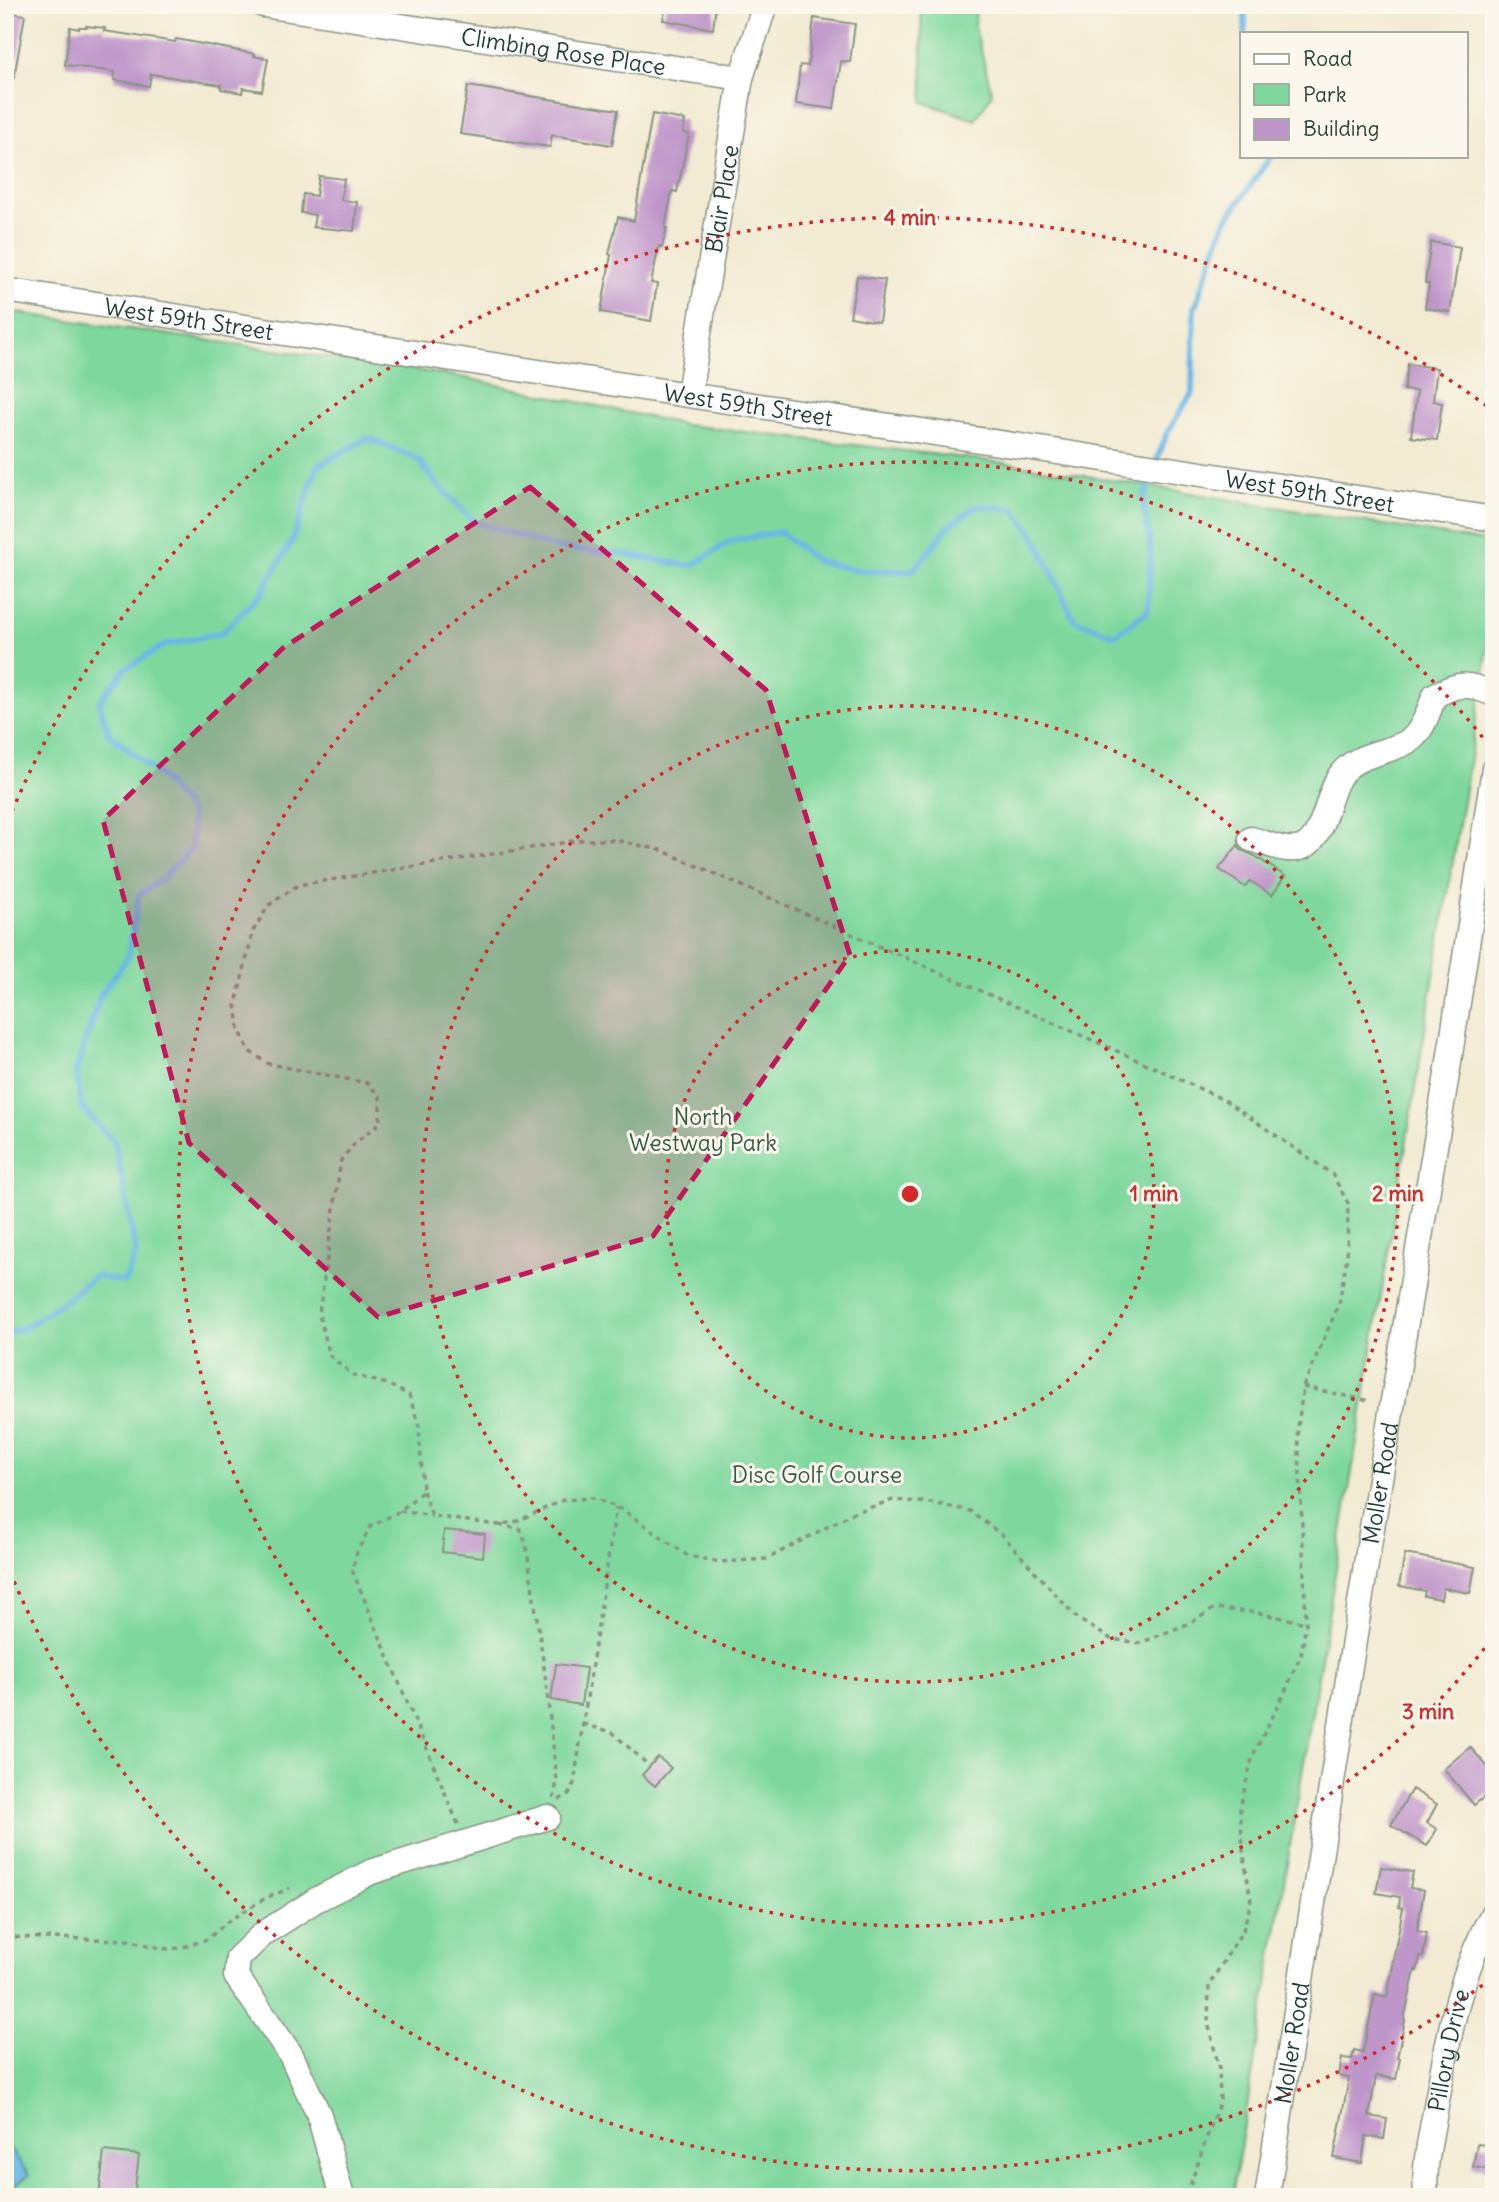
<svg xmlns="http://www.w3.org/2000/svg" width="1499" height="2202" font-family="Delius,sans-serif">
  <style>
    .green { fill: #7ed89d; stroke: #4e8a68; stroke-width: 2 }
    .water { fill: #6ab7e4; stroke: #447a8c; stroke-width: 2 }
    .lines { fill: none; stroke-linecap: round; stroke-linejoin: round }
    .stream { stroke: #6ab7e4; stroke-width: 6 }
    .building { fill: #bf96ca }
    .minor-casing { stroke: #889483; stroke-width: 27 }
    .path { stroke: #889483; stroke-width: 3.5; stroke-dasharray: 5 5; stroke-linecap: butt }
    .minor { stroke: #fff; stroke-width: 24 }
    .marked { fill: #c2185b; fill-opacity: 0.2; stroke: #c2185b; stroke-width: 5; stroke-dasharray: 14 9; stroke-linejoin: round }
    .ring { fill: none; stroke: #d62828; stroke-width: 3.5; stroke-dasharray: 3.5 7 }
    .labels { text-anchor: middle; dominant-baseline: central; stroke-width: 6; stroke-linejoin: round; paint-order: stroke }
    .street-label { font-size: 23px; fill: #1f3d34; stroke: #fbf7ec }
    .park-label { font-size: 23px; fill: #325c49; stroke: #fbf7ec }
    .centre { fill: #d62828; stroke: #fbf7ec; stroke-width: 3.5 }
    .ring-label { font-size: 21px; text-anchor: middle; font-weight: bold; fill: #d62828; stroke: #fbf7ec; stroke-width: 6; stroke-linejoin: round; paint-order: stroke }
  </style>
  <rect width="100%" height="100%" fill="#fbf7ec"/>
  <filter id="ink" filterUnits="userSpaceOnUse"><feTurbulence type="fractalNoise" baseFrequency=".0143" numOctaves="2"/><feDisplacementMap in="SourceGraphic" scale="14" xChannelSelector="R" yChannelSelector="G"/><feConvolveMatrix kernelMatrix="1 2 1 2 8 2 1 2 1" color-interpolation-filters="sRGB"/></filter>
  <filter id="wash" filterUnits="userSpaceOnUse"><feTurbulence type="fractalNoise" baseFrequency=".00686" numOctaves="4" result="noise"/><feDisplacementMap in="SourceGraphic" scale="28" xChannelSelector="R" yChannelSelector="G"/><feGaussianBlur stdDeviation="1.57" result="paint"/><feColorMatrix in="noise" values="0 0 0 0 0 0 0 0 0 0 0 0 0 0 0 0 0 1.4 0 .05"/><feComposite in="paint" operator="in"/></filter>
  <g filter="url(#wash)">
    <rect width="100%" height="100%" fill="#f2ead2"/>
    <path class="green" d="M921,5H976L975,27L992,94L975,120L923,102Z
      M5,311L456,376L686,425L1008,463L1494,543V613L1232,2197H5Z"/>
    <path class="water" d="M5,2142L29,2175L5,2193Z"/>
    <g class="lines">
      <path class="stream" d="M1245,5V33
        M1157,460L1167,433L1192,393L1194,309L1225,222L1271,156
        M5,1333L26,1327L67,1299L95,1276L125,1282L136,1253L115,1143L82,1108L76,1071L100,996L128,957L139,895L162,879L192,848L191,812L159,775L109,734L99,702L125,669L165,645L222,633L261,593L293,539L317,466L368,438L419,460L434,481L474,522L557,548L622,554L691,566L731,541L780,532L817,561L859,571H913L949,526L977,506L1014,509L1035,536L1074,620L1115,635L1148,611L1151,552L1143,500L1153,474"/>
    </g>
    <g id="blocks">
      <path class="building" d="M666,5H716L713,29L663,20Z
        M5,12L25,15L14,78H5Z
        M814,18L855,24L850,62L841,61L834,109L796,104L800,65L808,66Z
        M86,26L105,28L104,31L175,42L176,39L255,54L254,56L268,59L262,91L243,88L242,93L221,89V85L151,74L149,86L114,80L115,72L65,65L70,27L79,29V27H86Z
        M468,86L618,110L612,145L552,135L550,147L460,134Z
        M652,114L685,120L683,133L689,134L677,192L672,191L665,228H667L662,247L659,246L651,283L657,284L651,321L601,312L611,255L609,254L618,217L634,221Z
        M319,176L344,179L341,200L357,202L354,231L313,227L315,215L301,213L303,194L316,196Z
        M1431,242L1460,247L1450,312L1425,308L1429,284L1425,283Z
        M857,276L885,280L879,322L850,317Z
        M1408,364L1437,368L1433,401L1442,403L1437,440L1411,437L1417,391L1404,390Z
        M1238,845L1241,850L1255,856L1285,876L1272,895L1250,881L1245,887L1219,869Z
        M444,1530L485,1534L483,1557L442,1552Z
        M1405,1554L1475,1567L1470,1593L1443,1588L1441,1599L1424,1596L1425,1591L1399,1586Z
        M556,1664L586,1668L581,1705L551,1700Z
        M1470,1747L1494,1774V1789L1474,1805L1444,1769Z
        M658,1757L671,1768L655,1786L642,1775Z
        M1412,1789L1437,1804L1427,1823L1437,1829L1427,1846L1391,1825Z
        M1381,1867L1413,1872L1410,1888L1424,1890L1417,1931L1427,1933L1423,1957H1420L1417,1971L1415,1970L1404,2019L1405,2020L1397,2058H1400L1396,2079L1376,2076L1369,2116L1387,2119L1384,2139L1366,2136L1362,2163L1334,2158L1349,2078L1339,2076L1342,2058L1352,2059L1354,2050L1363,2052L1375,1994L1387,1997L1393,1966H1392L1403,1908L1399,1907L1400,1897L1376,1893Z
        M1477,2144L1494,2146V2170L1473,2167Z
        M104,2151L139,2155L134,2197H99Z"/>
    </g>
  </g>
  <g filter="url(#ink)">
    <use href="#blocks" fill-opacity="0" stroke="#889483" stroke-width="2"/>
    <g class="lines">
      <g class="minor-casing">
        <g id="minor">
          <path id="s1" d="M263,5L741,78"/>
          <path id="s2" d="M5,290L1494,519"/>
          <path id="s3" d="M689,394L741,78L765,5"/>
          <path d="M1251,839C1267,843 1288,854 1303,847C1324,838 1327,795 1339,777C1354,753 1387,754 1409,741C1423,732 1429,709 1435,695C1463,682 1465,683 1494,694"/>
          <path d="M342,2197L319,2115L291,2055L236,1976L238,1958L263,1934L316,1900L371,1872L548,1817"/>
          <path id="s4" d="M1267,2197L1367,1558L1448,1068L1494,769"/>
          <path id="s5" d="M1426,2197C1423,2166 1431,2136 1436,2106C1449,2035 1458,1976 1494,1911"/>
        </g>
      </g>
      <path class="path" d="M1303,1387L1370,1401
        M423,1491L432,1516L497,1525L518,1521L563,1500L594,1498L623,1510L688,1556L720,1562L767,1559L853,1513L893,1500L932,1503L970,1511L1002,1535L1078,1619L1111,1639L1140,1643L1190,1623L1215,1608L1259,1613L1306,1623
        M400,1511L432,1516
        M499,1525L520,1529L526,1543L545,1674L557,1781L554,1798
        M583,1724L612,1732L647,1764
        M559,1800L569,1794L574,1783L616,1507
        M458,1824L352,1570L357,1552L370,1527L400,1511L423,1491L419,1426L409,1395L387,1384L353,1375L330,1356L319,1314L341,1160L356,1142L380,1123V1096L367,1083L269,1064L249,1051L239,1029L236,1004L253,931L269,905L298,885L580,840H615L661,850L1160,1070L1226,1101L1332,1174L1348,1203L1347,1257L1339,1304L1303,1387L1298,1427L1306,1623L1301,1655L1283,1696L1253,1755L1240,1808L1243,1849L1251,1902L1243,1930L1209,1985L1208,2023L1219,2068L1220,2100L1186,2197
        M5,1937L127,1940L164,1949L180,1948L208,1939L228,1921L264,1899L290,1888"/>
      <use href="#minor" class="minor"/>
    </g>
  </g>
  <path class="marked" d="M530,487L766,690L850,955L653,1236L378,1317L189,1143L103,820L283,648Z"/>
  <g class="ring">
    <circle cx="910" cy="1194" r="244"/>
    <circle cx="910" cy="1194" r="488"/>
    <path d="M1491 1640A732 732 0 1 1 1491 748"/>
    <path d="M1491 1979A976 976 0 0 1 8 1567M8 821A976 976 0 0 1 1491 409"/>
  </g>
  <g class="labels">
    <g class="street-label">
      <text stroke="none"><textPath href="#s1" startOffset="304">Climbing Rose Place</textPath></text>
      <text stroke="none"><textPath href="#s3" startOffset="198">Blair Place</textPath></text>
      <text stroke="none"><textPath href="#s2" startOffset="186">West 59th Street</textPath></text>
      <text stroke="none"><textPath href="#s2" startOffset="752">West 59th Street</textPath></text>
      <text stroke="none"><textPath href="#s2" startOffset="1320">West 59th Street</textPath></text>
      <text stroke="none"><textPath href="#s4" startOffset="723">Moller Road</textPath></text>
      <text stroke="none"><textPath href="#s4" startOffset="156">Moller Road</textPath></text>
      <text stroke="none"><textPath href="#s5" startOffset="149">Pillory Drive</textPath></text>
    </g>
    <g class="park-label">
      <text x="703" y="1116">North<tspan x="703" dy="26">Westway Park</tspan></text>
      <text x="817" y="1474">Disc Golf Course</text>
    </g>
  </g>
  <circle cx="910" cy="1194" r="10" class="centre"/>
  <g class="ring-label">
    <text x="910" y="225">4 min</text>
    <text x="1154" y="1201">1 min</text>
    <text x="1398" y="1201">2 min</text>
    <text x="1428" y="1719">3 min</text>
  </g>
  <rect width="1499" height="2202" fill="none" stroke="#fbf7ec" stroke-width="28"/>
  <rect x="1240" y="32" width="228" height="126" fill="#fbf7ec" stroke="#a3ada2" stroke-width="2"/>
  <rect x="1254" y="54" width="35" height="10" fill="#ffffff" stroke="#a3ada2" stroke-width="2"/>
  <text x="1303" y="66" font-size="21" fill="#1f3d34">Road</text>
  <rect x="1254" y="84" width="35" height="21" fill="#7ed89d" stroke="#a3ada2" stroke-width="2"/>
  <text x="1303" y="102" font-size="21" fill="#1f3d34">Park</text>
  <rect x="1254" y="119" width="35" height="21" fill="#bf96ca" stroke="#a3ada2" stroke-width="2"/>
  <text x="1303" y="136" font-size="21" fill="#1f3d34">Building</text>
</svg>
